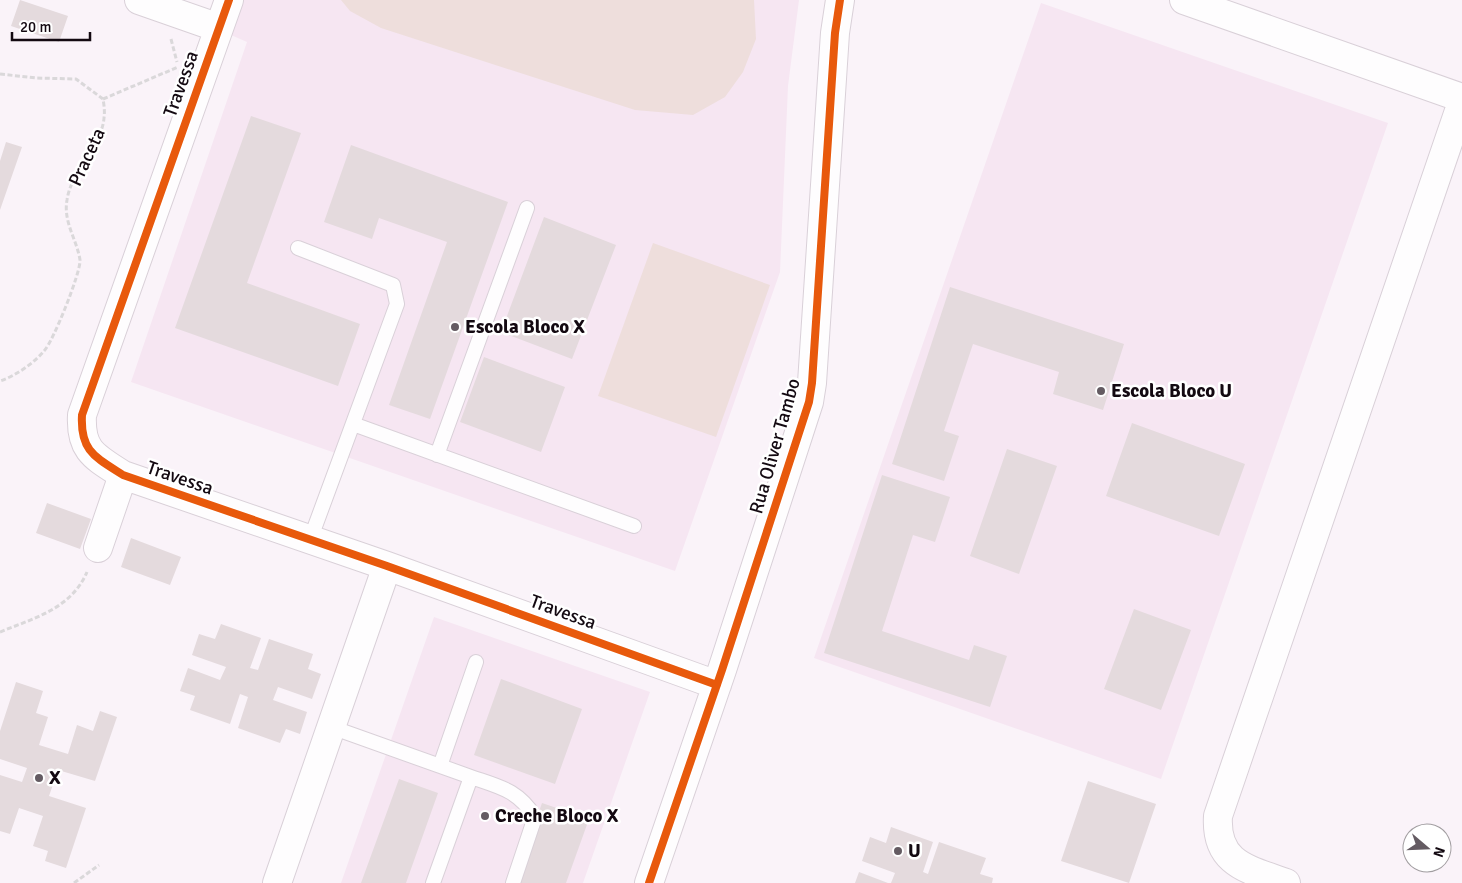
<svg xmlns="http://www.w3.org/2000/svg" width="1462" height="883" font-family="Signika,sans-serif">
  <style>
    .built { fill: #f6e6f2 }
    .green { fill: #eededc }
    .building { fill: #e4dadd }
    .lines { fill: none; stroke-linecap: round; stroke-linejoin: round }
    .lane-casing { stroke: #d9d0d8; stroke-width: 16 }
    .street-casing { stroke: #d9d0d8; stroke-width: 30 }
    .path { stroke: #dad8da; stroke-width: 3; stroke-dasharray: 5 2.5; stroke-linecap: butt }
    .lane { stroke: #fefdfe; stroke-width: 14 }
    .street { stroke: #fefdfe; stroke-width: 28 }
    .cycleway-casing { stroke: #fff; stroke-width: 11 }
    .cycleway { stroke: #e8590c; stroke-width: 8 }
    .poi-dot { fill: #645b62; stroke: #fff; stroke-width: 2 }
    .labels { text-anchor: middle; dominant-baseline: central; stroke-width: 5; stroke-linejoin: round; paint-order: stroke }
    .street-label { font-size: 19px; fill: #130911; stroke: #fff }
    .poi-label { font-size: 19px; font-weight: bold; fill: #130911; stroke: #fff; text-anchor: start }
  </style>
  <rect width="100%" height="100%" fill="#faf3f9"/>
  <path class="built" d="M243,0H799L788,86L780,272L675,571L131,382L247,42L231,35Z
    M1041,3L1388,123L1161,779L814,658Z
    M434,617L650,692L583,883H341Z"/>
  <path class="green" d="M341,0H754L756,39L743,72L725,97L693,115L635,110L381,28L350,11Z
    M653,243L770,285L716,437L598,396Z"/>
  <path class="building" d="M20,0L68,16L59,42L11,26Z
    M251,116L301,133L247,283L360,324L338,386L175,328Z
    M6,142L22,147L0,210V161Z
    M351,145L508,202L430,419L389,405L447,242L379,218L372,239L324,222Z
    M544,217L616,245L572,359L501,332Z
    M950,287L1124,344L1103,410L1053,394L1059,372L973,344L944,431L959,436L944,481L892,464Z
    M484,357L565,387L541,452L460,422Z
    M1132,423L1245,464L1219,536L1106,496Z
    M1007,449L1057,466L1019,574L970,556Z
    M882,475L950,497L935,542L913,535L882,631L969,660L974,645L1007,656L990,707L824,653Z
    M47,503L91,519L80,549L36,533Z
    M131,538L181,557L170,585L121,567Z
    M1134,609L1191,630L1161,710L1104,689Z
    M221,624L261,638L250,668L258,670L269,639L313,654L308,669L321,674L312,699L278,687L273,700L307,712L300,734L286,729L280,743L238,728L248,697L240,694L230,724L190,710L195,696L180,691L188,668L220,680L226,667L192,655L199,634L215,639Z
    M501,679L582,709L555,784L474,755Z
    M16,682L43,691L36,713L48,717L39,745L68,754L77,725L93,731L100,711L117,717L95,781L58,770L49,796L86,808L66,868L45,861L48,851L33,846L43,816L19,808L10,834L0,831V775L22,782L27,768L0,759V731Z
    M399,779L438,793L406,883H361Z
    M1088,781L1156,804L1129,883L1061,861Z
    M542,803L589,819L566,883H514Z
    M891,827L933,842L923,872L928,874L939,842L986,858L980,874L993,878L992,883H891L895,873L862,861L870,837L886,843Z
    M859,872L888,883H855Z"/>
  <g class="lines">
    <g class="lane-casing">
      <path id="lane" d="M298,248L393,285L397,304L310,540
        M353,424L634,526
        M437,455L527,208
        M331,727L471,777
        M440,766L476,662
        M433,883L471,777C500,787 518,790 535,817L513,883"/>
    </g>
    <g class="street-casing">
      <path id="street" d="M139,0L219,28
        M229,0L82,415C80,451 95,457 123,475L387,566L717,685
        M1184,0L1462,98
        M98,548L123,475
        M277,883L387,566
        M649,883L722,670L809,402L812,383L835,33L840,0
        M1286,883C1248,869 1215,864 1218,816L1462,102"/>
    </g>
    <path class="path" d="M171,39L177,62
      M0,74L36,78L76,79L103,99C104,105 105,111 104,118C102,145 71,171 67,200C63,222 77,240 80,260C81,272 53,342 44,351C33,364 15,376 0,381
      M103,99L178,67
      M0,632C34,618 71,609 87,572
      M74,883L99,865"/>
    <use href="#lane" class="lane"/>
    <use href="#street" class="street"/>
    <g class="cycleway-casing">
      <path id="cycleway" d="M229,0L82,415C80,451 95,457 123,475L387,566L717,685
        M649,883L722,670L809,402L812,383L835,33L840,0"/>
    </g>
    <use href="#cycleway" class="cycleway"/>
  </g>
  <g class="poi-dot">
    <circle cx="455" cy="327" r="5"/>
    <circle cx="1101" cy="391" r="5"/>
    <circle cx="39" cy="778" r="5"/>
    <circle cx="485" cy="816" r="5"/>
    <circle cx="898" cy="851" r="5"/>
  </g>
  <g class="labels">
    <g class="street-label">
      <text transform="translate(181 84) rotate(-70)">Travessa</text>
      <text transform="translate(87 157) rotate(-65)">Praceta</text>
      <text transform="translate(775 446) rotate(-74)">Rua Oliver Tambo</text>
      <text transform="translate(180 478) rotate(19)">Travessa</text>
      <text transform="translate(563 612) rotate(20)">Travessa</text>
    </g>
    <g class="poi-label">
      <text x="465" y="327">Escola Bloco X</text>
      <text x="1111" y="391">Escola Bloco U</text>
      <text x="49" y="778">X</text>
      <text x="495" y="816">Creche Bloco X</text>
      <text x="908" y="851">U</text>
    </g>
  </g>
  <g transform="translate(1427 848) rotate(109)"><circle r="24" fill="#ffffff" stroke="#a19da0"/>
  <path d="M0-4L9 19L0 12L-9 19Z" fill="#645b62"/>
  <text y="-8" font-size="14" font-weight="bold" text-anchor="middle" fill="#130911">N</text>
  </g>
  <path d="M12 32v8h78v-8" fill="none" stroke="#130911" stroke-width="2.5"/>
  <text x="20" y="32" font-size="15" fill="#130911" stroke="#ffffff" stroke-width="4" paint-order="stroke">20 m</text>
</svg>
